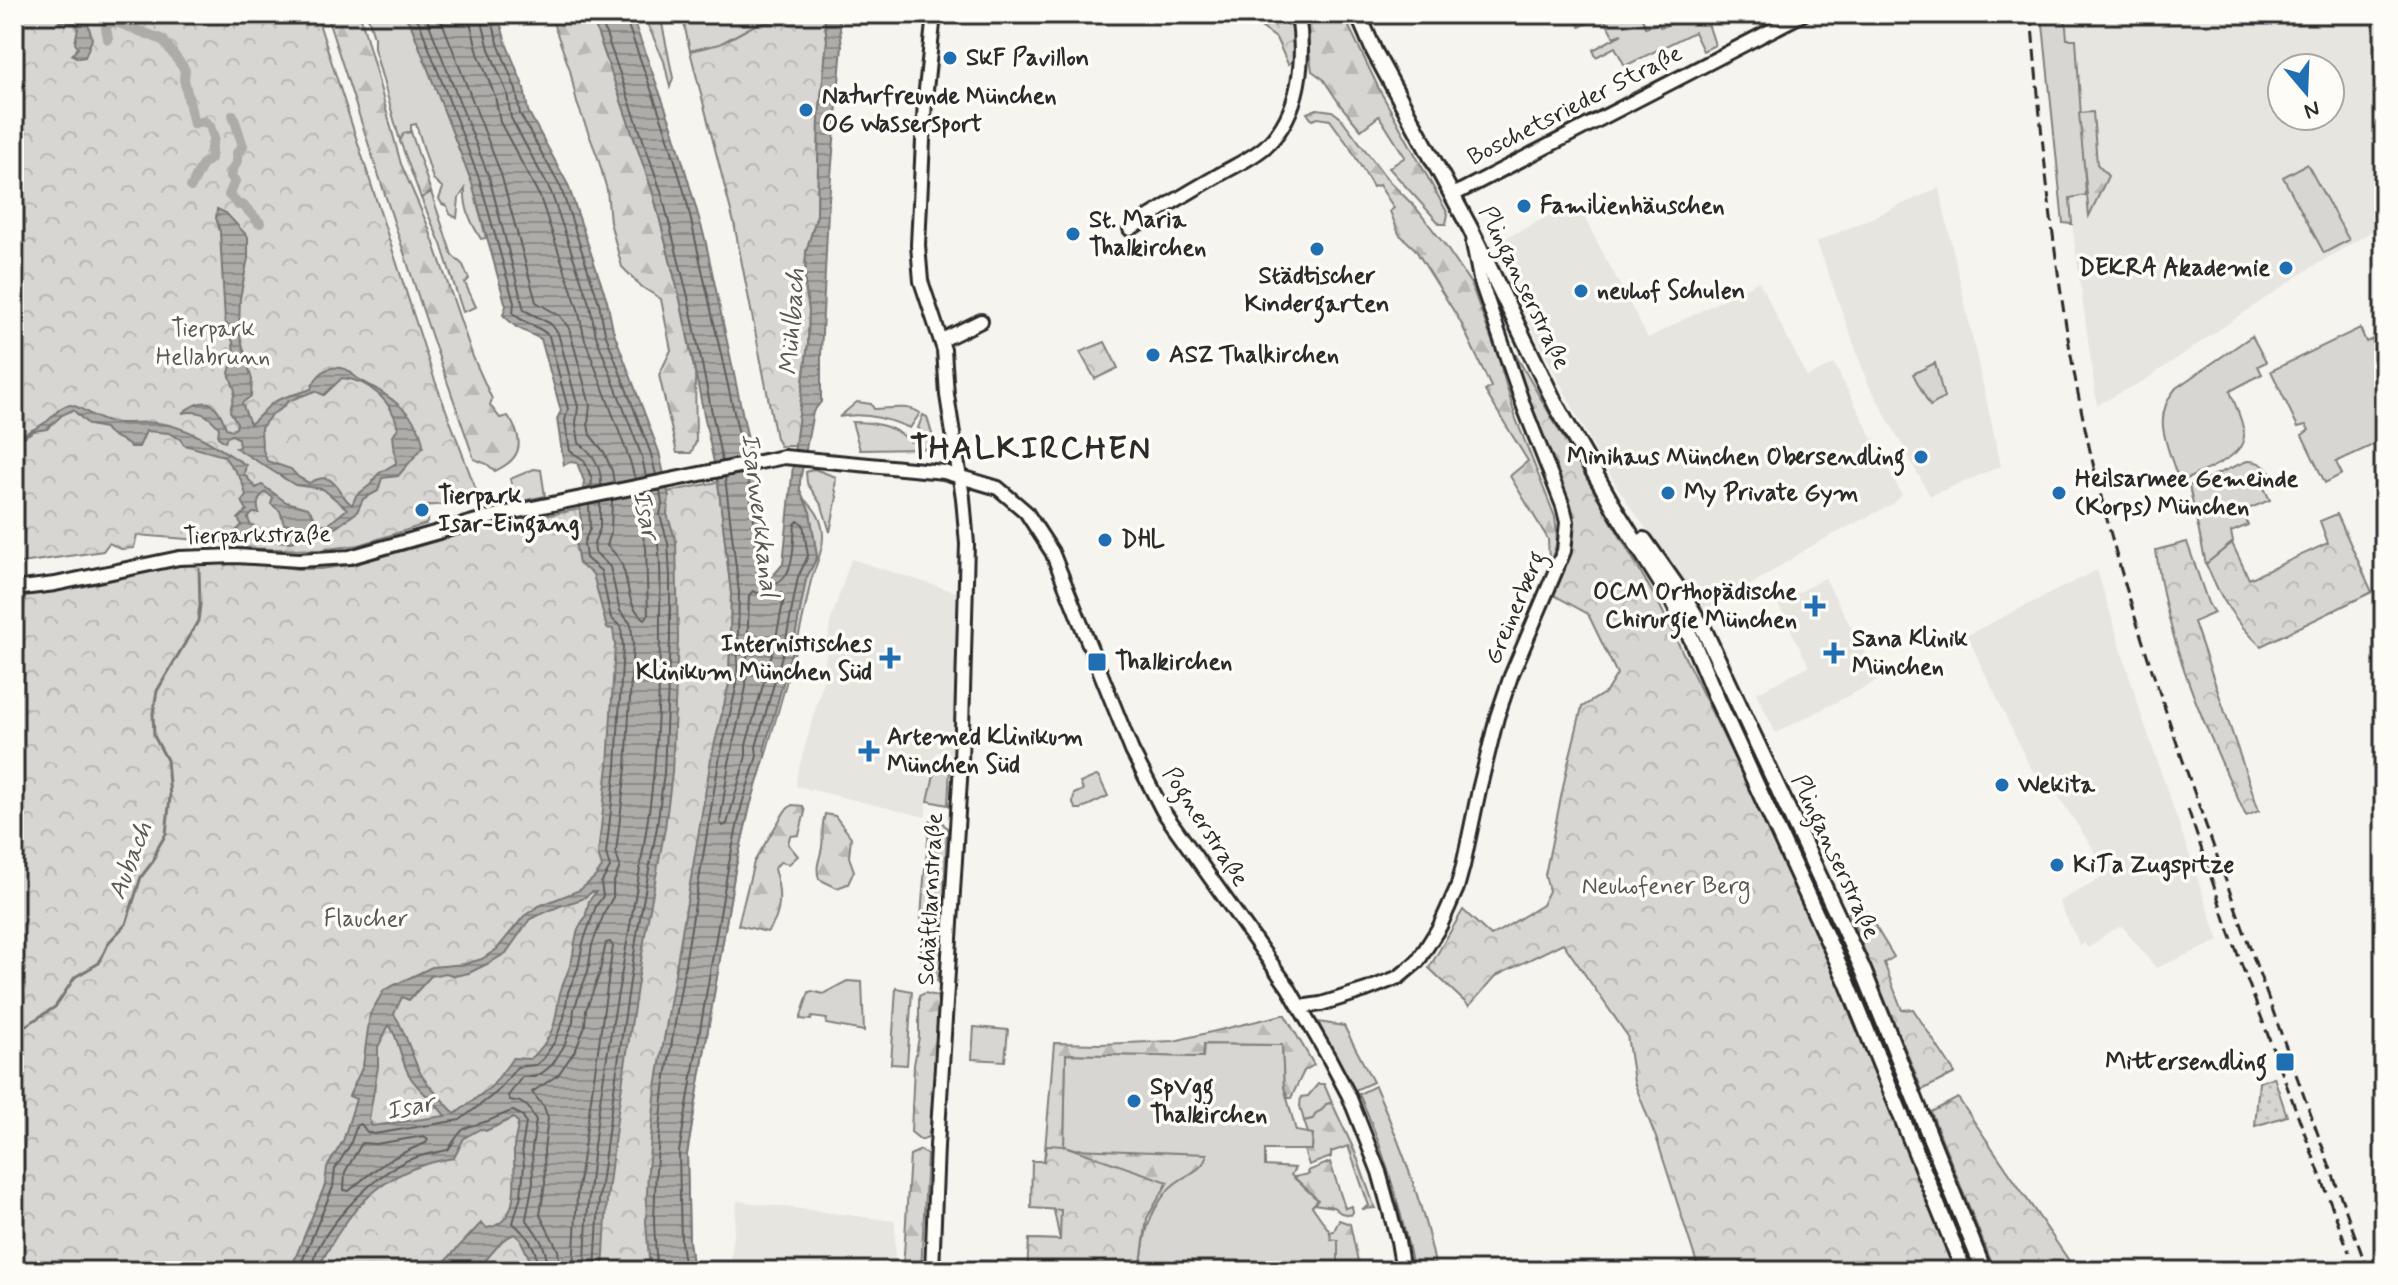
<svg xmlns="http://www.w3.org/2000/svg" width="2398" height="1285" font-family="Mynerve,sans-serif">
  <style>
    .built { fill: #e6e5e0; fill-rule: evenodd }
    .grass { fill: #d7d6d2; stroke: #81807e; stroke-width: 2 }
    .forest { fill: url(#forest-firs); stroke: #81807e; stroke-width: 2 }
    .park { fill: url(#park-crowns); stroke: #81807e; stroke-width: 2 }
    .garden { fill: url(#garden-dots); stroke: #81807e; stroke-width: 2 }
    .water { fill: url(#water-rules); stroke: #797877; stroke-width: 2; fill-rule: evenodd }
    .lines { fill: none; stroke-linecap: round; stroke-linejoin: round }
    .shore { stroke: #5f5f5d; stroke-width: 2 }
    .stream { stroke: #797877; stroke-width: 3 }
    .canal { stroke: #adaca9; stroke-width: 10 }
    .secondary-casing { stroke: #2b2b2b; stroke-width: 18 }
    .primary-casing { stroke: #2b2b2b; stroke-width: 20 }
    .secondary { stroke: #fdfcf7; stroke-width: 12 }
    .primary { stroke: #fdfcf7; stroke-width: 14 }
    .rail { stroke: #2b2b2b; stroke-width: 3; stroke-dasharray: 12 6; stroke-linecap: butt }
    .poi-dot { fill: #1f6fb2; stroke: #fdfcf7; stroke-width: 3 }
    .labels { text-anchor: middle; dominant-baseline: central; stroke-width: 7; stroke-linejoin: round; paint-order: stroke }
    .poi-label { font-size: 24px; font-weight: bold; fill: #2b2b2b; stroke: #fdfcf7; text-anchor: start }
    .street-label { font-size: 24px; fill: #2b2b2b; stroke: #fdfcf7 }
    .park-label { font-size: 24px; fill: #565655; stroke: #fdfcf7 }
    .water-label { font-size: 26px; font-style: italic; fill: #585857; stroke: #fdfcf7 }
    .district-label { font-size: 32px; font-weight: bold; letter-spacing: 2px; fill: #2b2b2b; stroke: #fdfcf7 }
  </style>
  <defs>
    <pattern id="forest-firs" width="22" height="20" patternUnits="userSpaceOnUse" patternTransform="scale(2)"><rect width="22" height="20" fill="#d7d6d2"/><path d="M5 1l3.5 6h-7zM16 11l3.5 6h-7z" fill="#b9b8b4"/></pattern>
    <pattern id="park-crowns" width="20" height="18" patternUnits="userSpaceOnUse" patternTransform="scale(2)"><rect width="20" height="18" fill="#d7d6d2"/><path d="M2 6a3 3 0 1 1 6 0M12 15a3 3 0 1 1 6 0" fill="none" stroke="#b9b8b4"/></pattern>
    <pattern id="garden-dots" width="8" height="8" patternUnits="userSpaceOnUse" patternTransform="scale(2)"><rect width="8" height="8" fill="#d7d6d2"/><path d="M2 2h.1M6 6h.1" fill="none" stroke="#b9b8b4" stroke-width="1.8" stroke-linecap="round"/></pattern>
    <pattern id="water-rules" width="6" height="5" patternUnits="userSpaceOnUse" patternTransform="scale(2)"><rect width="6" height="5" fill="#adaca9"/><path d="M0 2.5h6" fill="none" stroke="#8d8c8a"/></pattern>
  </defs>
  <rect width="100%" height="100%" fill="#f5f4ef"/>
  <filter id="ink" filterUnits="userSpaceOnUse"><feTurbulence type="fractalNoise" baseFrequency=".0125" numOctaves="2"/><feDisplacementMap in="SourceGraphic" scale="16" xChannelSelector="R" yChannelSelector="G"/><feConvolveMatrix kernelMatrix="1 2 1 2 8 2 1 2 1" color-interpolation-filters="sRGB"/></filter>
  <g filter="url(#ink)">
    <path class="built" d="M2065,14H2384V224L2304,272L2145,380L2097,405L2072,224L2070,198L2085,196L2076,39H2067ZM2282,68H2330V116H2282Z
      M1939,188L2001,466L1930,496L1867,381L1817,242Z
      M1576,202L1648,338L1759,281L1807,377L1834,364L1902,495L1894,503L1813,545L1707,613L1629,505L1596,452L1528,321L1496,243Z
      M851,559L959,593L952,753L936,752L925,817L796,786L797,775L822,686L830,623Z
      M2097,570L2140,711L2219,941L2156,968L2122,926L2110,931L2088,948L2084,943L2080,946L2059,902L2109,873L2057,794L2045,789L2029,765L1967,635Z
      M1825,578L1879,680L1776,733L1756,693L1809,666L1778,604Z
      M737,1201L895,1221V1271H730Z"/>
    <path class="grass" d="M367,14H403L411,25L472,183L486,238L481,239C471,223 464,208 465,189L459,198L457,218L450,214L447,206L442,204L439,199L443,188L433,179L416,124L411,125V132L404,133L400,141L374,48V37Z
      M682,14H815L755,25L720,44L690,51Z
      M1572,14H1641L1645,27L1658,24L1660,27L1676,22V16L1694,14L1697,20L1706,17L1715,45L1703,51L1694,32L1625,66L1615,47L1596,57L1593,50L1622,34L1614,37L1602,15L1580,27Z
      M2042,14H2065L2067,39H2076L2086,195L2070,198L2072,224L2063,223Z
      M2307,164L2349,240L2324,253L2283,177Z
      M431,192L452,255L463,265L469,279L465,283L476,307L463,312L441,244L421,198Z
      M2360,328L2366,342L2384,334V443H2377L2336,462L2342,474L2325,483L2302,435L2309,430L2306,425L2298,427L2271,371Z
      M2252,336L2266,362L2258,366L2262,374L2230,391C2235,405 2243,420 2244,434C2246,457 2204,470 2187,479L2184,475L2176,473C2166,441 2152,417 2176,388Z
      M1935,363L1944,398L1930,406L1913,374Z
      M857,402L871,404L874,409C889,409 907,404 920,413L910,428C887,418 864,412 839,417Z
      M923,415L927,417L934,441L927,449L860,450L852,422C876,422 894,426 911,442C918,442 921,437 921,431L918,428Z
      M2247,461C2260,461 2264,465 2272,475L2261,482L2270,500L2243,511L2248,525L2231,532L2233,542L2206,564L2189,486Z
      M534,469L541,470L545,496L517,502L510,479Z
      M814,469L836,477L835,488L837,497L830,532L822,506L807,483L806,472Z
      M805,500C816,509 823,522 823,537C823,554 813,569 810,585C799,642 782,697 766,753L764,750L793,647L806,579L817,557L810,512Z
      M1712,655L1836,924L1906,1089L1897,1092L1704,659Z
      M938,764L950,766L948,805L928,801L936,766Z
      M1096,776L1099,777L1108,796L1081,809H1076L1073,804L1074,794L1083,790L1080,783Z
      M847,981L862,982L864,1031L826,1024L827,1019L812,1017L811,1020L800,1019L809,992L812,991L823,994Z
      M896,988L912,991L907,1065L891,1064Z
      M1318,1022L1344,1026L1373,1082L1353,1091Z
      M974,1027L1008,1030L1005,1061L972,1059Z
      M1203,1044L1282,1045L1284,1087L1296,1131L1313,1134L1312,1150H1265V1166L1295,1168L1291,1175L1319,1201L1312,1206L1330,1232L1331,1239H1338V1267L1357,1271H1140L1147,1218L1167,1182L1064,1146L1066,1054L1202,1057Z
      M1318,1084H1324L1332,1103H1329L1313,1119L1304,1121L1300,1106L1301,1097L1308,1096Z
      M1375,1086C1401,1144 1424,1206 1436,1269L1414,1271C1401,1209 1385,1151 1359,1094Z
      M1919,1122L1980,1271H1969L1911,1125Z"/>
    <path class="forest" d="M326,14H360L401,164L428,226L473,357L492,399L490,405L500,418L508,416C524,439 524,458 495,471L487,464L474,459L426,320Z
      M550,14H591L653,193L680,299L695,373L696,442L691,453H677L659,375L671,350L661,299L642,287L622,267L610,222L607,190L598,158L577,103L570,70Z
      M643,14H660L673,78L670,87L664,61Z
      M1304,14H1343L1379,89L1448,214L1446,224H1440L1389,168L1405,157L1379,116L1361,130L1341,106L1323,79L1312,71Z
      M1317,109L1332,111L1341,118L1388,180L1416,208L1444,244L1471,284L1498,357L1516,419L1555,517C1557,532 1559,548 1549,561L1548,539L1510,476L1528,461L1485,391L1491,387L1460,321L1415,249L1399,234L1390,211L1394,208L1379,185L1373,187L1349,146L1330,120L1318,118L1312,120L1307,113Z
      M2093,112L2097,164L2108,176L2089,216L2079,113Z
      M411,132L431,192L421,198L400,141L404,133Z
      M792,805L803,806L805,812L799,835L790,836L788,844L798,856L789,864L780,862L774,869C781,889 783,916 767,932L738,925L754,862L785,811Z
      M825,814L835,816L851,837L849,857L854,871L848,884L837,888L819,879C815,864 820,861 822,847C824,833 820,830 825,814Z
      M939,819L947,828L941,967L937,981L924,982C916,929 925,874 930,821Z
      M925,993L937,996L940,1012L930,1126L928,1137L921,1140L911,1132L914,1065L919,1037V996Z
      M1282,1015H1285L1314,1065L1304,1071L1291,1098H1288L1284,1087L1282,1045L1204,1044L1203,1057L1066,1054L1064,1146L1074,1149L1207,1154C1204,1173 1180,1175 1168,1190C1146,1217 1144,1238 1140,1271L1029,1239L1060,1240L1044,1162L1054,1043L1101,1044L1174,1041Z
      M1332,1103L1355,1152L1375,1208L1362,1209L1369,1206L1348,1146L1331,1152V1157L1309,1165L1304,1150H1312L1313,1134L1308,1133L1304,1121L1313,1119L1316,1113L1322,1110L1326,1104Z
      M921,1150L927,1155L921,1271H903L910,1155Z
      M1330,1162L1345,1208L1352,1206L1353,1212L1351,1215L1341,1213L1333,1207L1314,1204L1318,1200L1294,1177L1309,1174L1308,1171Z
      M1339,1220L1350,1224L1358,1261L1357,1271H1344V1268H1338V1240L1331,1239L1330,1232L1334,1231Z"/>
    <path class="park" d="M14,14H316L434,378L476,490L475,496L468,497L462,494C452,502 443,506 428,505V521L426,524L359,545L320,550L231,548L224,542L137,535L134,548L121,549L109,543L103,551L14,564Z
      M815,14H824L827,40L819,118L817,215L806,252L805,285L809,310L808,344L795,446H780L776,438L734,223L690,51L720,44L755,25Z
      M1243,14H1293L1298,58L1288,64L1276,38Z
      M1105,342L1118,368L1095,379L1080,352Z
      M1514,352L1659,604L1759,809L1827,955L1957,1271H1688L1698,1267L1658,1143L1634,1082L1627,1035L1563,943L1496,976L1469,1006L1429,968L1463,910L1491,936L1542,905L1549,891L1545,875L1567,768L1582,707L1606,692L1617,674L1588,614L1554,595C1564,571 1576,548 1574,522L1535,418Z
      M718,482L731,593L729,684L718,737L766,753L750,806L735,870L687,1154L689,1242L693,1271H14V596L27,595L143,570L181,565L254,563L297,569H321L356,564L483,528Z
      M2337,514L2372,592L2261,646C2234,621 2220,597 2206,564L2232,543L2249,579L2328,543L2320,521Z
      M2187,542L2208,603L2214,613L2194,622L2259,811L2246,816C2206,730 2167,645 2156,550Z
      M1863,906L1894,957L1884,963L1902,1010L1913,1009L1955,1073L1922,1090L1849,913Z
      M1958,1098L2076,1271H1995L1931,1112Z
      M1047,1145L1064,1146L1168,1182L1147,1218L1140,1271H1027L1029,1239L1060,1240L1061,1210L1031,1208L1032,1161H1044Z"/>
    <path class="garden" d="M2274,1077L2287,1116L2255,1126L2259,1082Z"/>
    <path class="water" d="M50,14H75L87,20L92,39L85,57L78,58L72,55L78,48L75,43L78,28L75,23L65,21L60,23L57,17Z
      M403,14H498L506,43L524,88L528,111L568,185L607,301L613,330L659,452L669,497L667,514L676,541L678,639L672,773L665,828L645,935L618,1111L607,1200L603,1271H513L530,1260L520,1239L514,1234L503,1240L484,1262L474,1264L465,1271H436L481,1223L487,1228C523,1222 513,1174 514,1148C514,1140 518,1131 518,1122L513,1118L486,1131L480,1129L464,1138L454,1158C383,1168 347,1209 317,1271H290L325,1185L327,1167L343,1141L356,1099L349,1096L363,1066L370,1014L384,990L432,967L465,964L482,959L497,949L524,916L539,906L580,890L595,877L602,867L598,854L608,766L615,645L613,629L607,628L593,574L579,564L575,540L582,528L580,513L584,481L577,463L570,462L564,465L557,419L561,411L541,339L516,327L503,315L506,306L472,183L411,25ZM592,892H596L589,901L585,918C575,929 575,946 572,960C569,970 564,980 561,990C558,999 558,1007 556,1015C554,1031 543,1049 530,1059L513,1058L492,1086L455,1114C447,1104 426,1084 421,1074C410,1054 407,1033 394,1014L402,997L409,1000L431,976L446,973L455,976L469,973L489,963L506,953L530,919L560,906L582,899ZM389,1025C400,1039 400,1062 411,1078C420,1092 436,1102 445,1116L372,1126L369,1119L378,1067V1047Z
      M591,14H631L674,132L705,239L756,477L763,526L765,576L767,578L772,577L783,564L795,446L808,344L809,310L805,285L806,252L817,215L819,118L827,40L824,14H836L839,20L842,46L828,211L821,354V402L813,412L800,481V490L810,512L817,557L806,579L793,647L764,750L766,753L750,806L735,870L687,1154L689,1242L693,1271H650L646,1222L648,1169L656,1087L711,759L729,684L731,593L718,482L680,299L653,193Z
      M217,209L226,213L248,237V258L240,298L239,332L252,380L251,396L242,403L250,424C259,418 265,408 274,402C286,395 299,394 311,389C316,375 328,363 345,369C351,371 354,377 360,380C385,393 422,415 423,447L398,476L382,478L378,491L363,499L357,512L327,534L290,542L241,539L236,531L242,525L238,519L247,510L242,501L246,496C241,472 235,474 224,456L184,445L180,439L169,433L146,431L139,447H130C123,438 110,438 105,428L89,425L73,410L62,415L47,429L34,431L14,443V440C24,433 36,429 46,422C55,416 58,406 70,405C78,404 95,420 109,422C125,425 142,421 158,423C191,427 218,448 246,465L244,474L256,488L262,485L286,502L308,508L316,519L323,524H329L347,509L323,489L295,485L236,448L239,447L238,438L232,435L227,437L225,442L218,437L219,428C208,414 200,410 182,413C205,395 217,400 226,428L232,430L236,428L237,423L230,411L235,391L229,373L234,355L233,342L225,321L220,232L216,218ZM342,378C369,380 393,402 398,428L393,435L396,463L378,474L370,485L356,496L352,505C335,492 336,468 309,483L298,477L291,469L267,461L262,447L261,428L271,415L282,408L288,401L315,391L324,395ZM266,492L273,498L271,504L280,511L284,524H296L299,529L294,532L272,536L250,524L248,518L253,513H259C256,504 258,497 266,492Z"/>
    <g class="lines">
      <path class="shore" d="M413,14L419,22L480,181L514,303L513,313C523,324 539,325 549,336L568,409L565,421L570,451L584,460L592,479L591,488
        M425,14L489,177L524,310L551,324L558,333L578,407L576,423L579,443C593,453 602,468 601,486
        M439,14L501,174L536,302L560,316L569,328L590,405L588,424L590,435L604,452L612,471L614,483
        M468,14L478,53L495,96L500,122L540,197L578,309L585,340L630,461L635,479
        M480,14L489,49L507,93L511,118L551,192L590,306L596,336L642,457L646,477
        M490,14L499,46L516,90L520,114L561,188L599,303L605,333L651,454L656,475
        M599,14L661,191L688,297L722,461
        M624,14L667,134L686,198L744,457
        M612,500L611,532L607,546C612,550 617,555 620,561C631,581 624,605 645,619L648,615L646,547L638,519V495
        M753,591L765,596L781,593L784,598L775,643L746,745V756L727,824L723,826L720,822L729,763L746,687L749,595Z
        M424,1136L428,1139L426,1143C394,1155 375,1168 349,1191L344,1190L345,1172L362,1143L376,1144Z
        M298,1271L333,1187L335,1169L350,1145L357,1125L361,1124L367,1132L374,1134L460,1120L497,1092L517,1067L536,1065L544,1058L555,1041L564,1018L568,992L578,968L583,943L596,906L603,896L601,883L610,868L606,853L616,767L623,646L621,627L611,618L601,571L586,558L584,542L590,529L589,505
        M311,1271C315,1234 372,1176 406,1161C419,1155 433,1153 448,1150C464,1126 460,1129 488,1121C496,1118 504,1113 513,1111L523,1116L526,1123L522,1148L524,1166L521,1195L513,1223C524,1233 539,1248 536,1265L528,1271
        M544,1271C552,1252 537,1234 526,1219L533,1182L532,1149L536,1120L528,1107L520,1102L510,1100L508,1096L522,1077H534L542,1073L552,1065L564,1046L573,1022L574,1009L588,971L592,945L605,911L613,897V884L620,867L616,852L626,768L633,644L631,624L620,611L610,567L595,552L594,543L600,528V503
        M557,1271L559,1259L558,1250L540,1215L545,1183L544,1150L548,1118L544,1107L532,1092L558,1075L576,1049L585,1026L586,1010L599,975L606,943L610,942L613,946L577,1196L573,1271
        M585,1271C587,1123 625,971 647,825C658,757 660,687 660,619C660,595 662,569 658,545C656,536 651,526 650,516C649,508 652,501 650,492
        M595,1271L599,1199L611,1110L637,934L657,827L664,773L670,639V577L668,543L660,515L662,504L660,490
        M657,1271L654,1222L656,1169L664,1089L719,761L737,684L739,592L725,477
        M685,1271L681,1242L679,1152L728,868L742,804L757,756L756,747L785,645L798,577L808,556L803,524L798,521L795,524C793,543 796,581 771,585C763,587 760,583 757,576L755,526L747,473"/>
      <path class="stream" d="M14,1033L55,1007L75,977L99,963L109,942L126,924L141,877L154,860L156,851L166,834L170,797L167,760L154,736L153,713L157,691L198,621L200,605L199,569"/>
      <path class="canal" d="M108,39L106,28L109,22L119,23L163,40L185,70L184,79L194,124L204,121L210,126L214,138L211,148V158L203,164L191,187
        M233,115L243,146L237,153V161L230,175L235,181L229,195L239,205H243L260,223"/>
      <g class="secondary-casing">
        <path id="secondary" d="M1453,195L1803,14
          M1130,229C1159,210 1189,192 1219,175C1234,166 1253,158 1266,146C1301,113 1305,59 1298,14
          M942,340L981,321
          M14,589L55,584L179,558L236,556L299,560L350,557L498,515L784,457L944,472L998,488L1026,512L1052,552L1132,751L1163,811L1288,987L1329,1058L1349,1096L1379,1172L1398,1241L1403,1271
          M1300,1007L1321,1004L1366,990L1399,977L1418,961L1440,926L1457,888L1463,866L1479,790L1497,717L1511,676L1564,551L1567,522L1563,506L1524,407L1480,279L1473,243
          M932,1271L937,1146L961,764L967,544L963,498L947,395L944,350L921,281L918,245L925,99L934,14"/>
      </g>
      <g class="primary-casing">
        <path id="primary" d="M1358,14L1374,51L1470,228L1556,405L1616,511L1673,602L1691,638L1716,697L1847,982L1964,1271
          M1644,540L1682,594L1704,630L1863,970L1984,1271"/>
      </g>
      <use href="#secondary" class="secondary"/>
      <use href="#primary" class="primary"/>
      <path class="rail" d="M2031,14C2044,169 2059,324 2096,476C2128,610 2175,739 2222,870C2270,1004 2319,1137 2368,1271
        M2188,809L2229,931L2349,1252"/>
    </g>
  </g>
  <g class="poi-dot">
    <circle cx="950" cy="58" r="8"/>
    <circle cx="806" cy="110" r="8"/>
    <circle cx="1524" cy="206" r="8"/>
    <circle cx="1073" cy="234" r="8"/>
    <circle cx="1317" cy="249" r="8"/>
    <circle cx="2286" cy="268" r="8"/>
    <circle cx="1581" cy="291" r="8"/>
    <circle cx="1153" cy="355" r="8"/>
    <circle cx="1921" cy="457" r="8"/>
    <circle cx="1668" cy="493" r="8"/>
    <circle cx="2059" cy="493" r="8"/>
    <circle cx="422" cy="510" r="8"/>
    <circle cx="1105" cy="540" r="8"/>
    <path d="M1811 594h8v8h8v8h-8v8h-8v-8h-8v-8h8z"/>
    <path d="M1830 641h8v8h8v8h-8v8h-8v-8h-8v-8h8z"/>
    <path d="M886 646h8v8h8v8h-8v8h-8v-8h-8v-8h8z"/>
    <rect x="1087" y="652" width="20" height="20" rx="4"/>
    <path d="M865 739h8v8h8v8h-8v8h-8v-8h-8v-8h8z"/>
    <circle cx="2002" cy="785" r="8"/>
    <circle cx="2057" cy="865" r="8"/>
    <rect x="2275" y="1052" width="20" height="20" rx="4"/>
    <circle cx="1134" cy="1101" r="8"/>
  </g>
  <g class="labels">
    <g class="poi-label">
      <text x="966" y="58">SkF Pavillon</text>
      <text x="822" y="96">Naturfreunde München<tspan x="822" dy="28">OG Wassersport</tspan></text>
      <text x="1540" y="206">Familienhäuschen</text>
      <text x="1089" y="220">St. Maria<tspan x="1089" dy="28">Thalkirchen</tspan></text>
      <text x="2270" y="268" text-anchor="end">DEKRA Akademie</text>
      <text x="1317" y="276" text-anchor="middle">Städtischer<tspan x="1317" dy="28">Kindergarten</tspan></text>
      <text x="1597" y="291">neuhof Schulen</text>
      <text x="1169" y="355">ASZ Thalkirchen</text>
      <text x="1905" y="457" text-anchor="end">Minihaus München Obersendling</text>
      <text x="2075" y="479">Heilsarmee Gemeinde<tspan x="2075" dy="28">(Korps) München</tspan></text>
      <text x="1684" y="493">My Private Gym</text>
      <text x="438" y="496">Tierpark<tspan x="438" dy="28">Isar-Eingang</tspan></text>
      <text x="1121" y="540">DHL</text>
      <text x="1797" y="592" text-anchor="end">OCM Orthopädische<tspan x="1797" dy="28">Chirurgie München</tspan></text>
      <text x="1852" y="639">Sana Klinik<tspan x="1852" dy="28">München</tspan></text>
      <text x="872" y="644" text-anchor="end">Internistisches<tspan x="872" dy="28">Klinikum München Süd</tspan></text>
      <text x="1115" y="662">Thalkirchen</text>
      <text x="887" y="737">Artemed Klinikum<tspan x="887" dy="28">München Süd</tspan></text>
      <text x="2018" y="785">Wekita</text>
      <text x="2073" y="865">KiTa Zugspitze</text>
      <text x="2267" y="1062" text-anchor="end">Mittersendling</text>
      <text x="1150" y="1087">SpVgg<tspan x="1150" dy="28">Thalkirchen</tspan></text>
    </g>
    <g class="street-label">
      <text transform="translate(1575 106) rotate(-27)">Boschetsrieder Straße</text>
      <text transform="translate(1524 288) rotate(64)">Plinganserstraße</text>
      <text transform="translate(257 536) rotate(-1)">Tierparkstraße</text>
      <text transform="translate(1516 608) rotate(-67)">Greinerberg</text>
      <text transform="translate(1205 827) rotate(57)">Pognerstraße</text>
      <text transform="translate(1835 857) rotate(65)">Plinganserstraße</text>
      <text transform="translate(931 899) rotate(-87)">Schäftlarnstraße</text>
    </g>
    <g class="park-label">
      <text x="213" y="329">Tierpark<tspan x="213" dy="28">Hellabrunn</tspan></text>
      <text x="1666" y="886">Neuhofener Berg</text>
      <text x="366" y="919">Flaucher</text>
    </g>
    <g class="water-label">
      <text transform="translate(793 322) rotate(-86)">Mühlbach</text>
      <text transform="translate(645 515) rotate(78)">Isar</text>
      <text transform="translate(759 515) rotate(83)">Isarwerkkanal</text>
      <text transform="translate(131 861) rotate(-69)">Aubach</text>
      <text transform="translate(410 1108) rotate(-11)">Isar</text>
    </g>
    <g class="district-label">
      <text x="1031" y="449">THALKIRCHEN</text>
    </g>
  </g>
  <rect width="2398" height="1285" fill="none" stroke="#fdfcf7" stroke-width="48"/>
  <rect x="24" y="24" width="2350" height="1237" fill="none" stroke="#2b2b2b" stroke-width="3" filter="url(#ink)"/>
  <g transform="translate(2306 92) rotate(161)"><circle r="38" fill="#fdfcf7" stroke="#a9a8a5" stroke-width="2"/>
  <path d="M0-6L14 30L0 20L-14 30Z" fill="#1f6fb2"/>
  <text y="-12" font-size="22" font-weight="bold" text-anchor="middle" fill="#2b2b2b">N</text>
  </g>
</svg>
